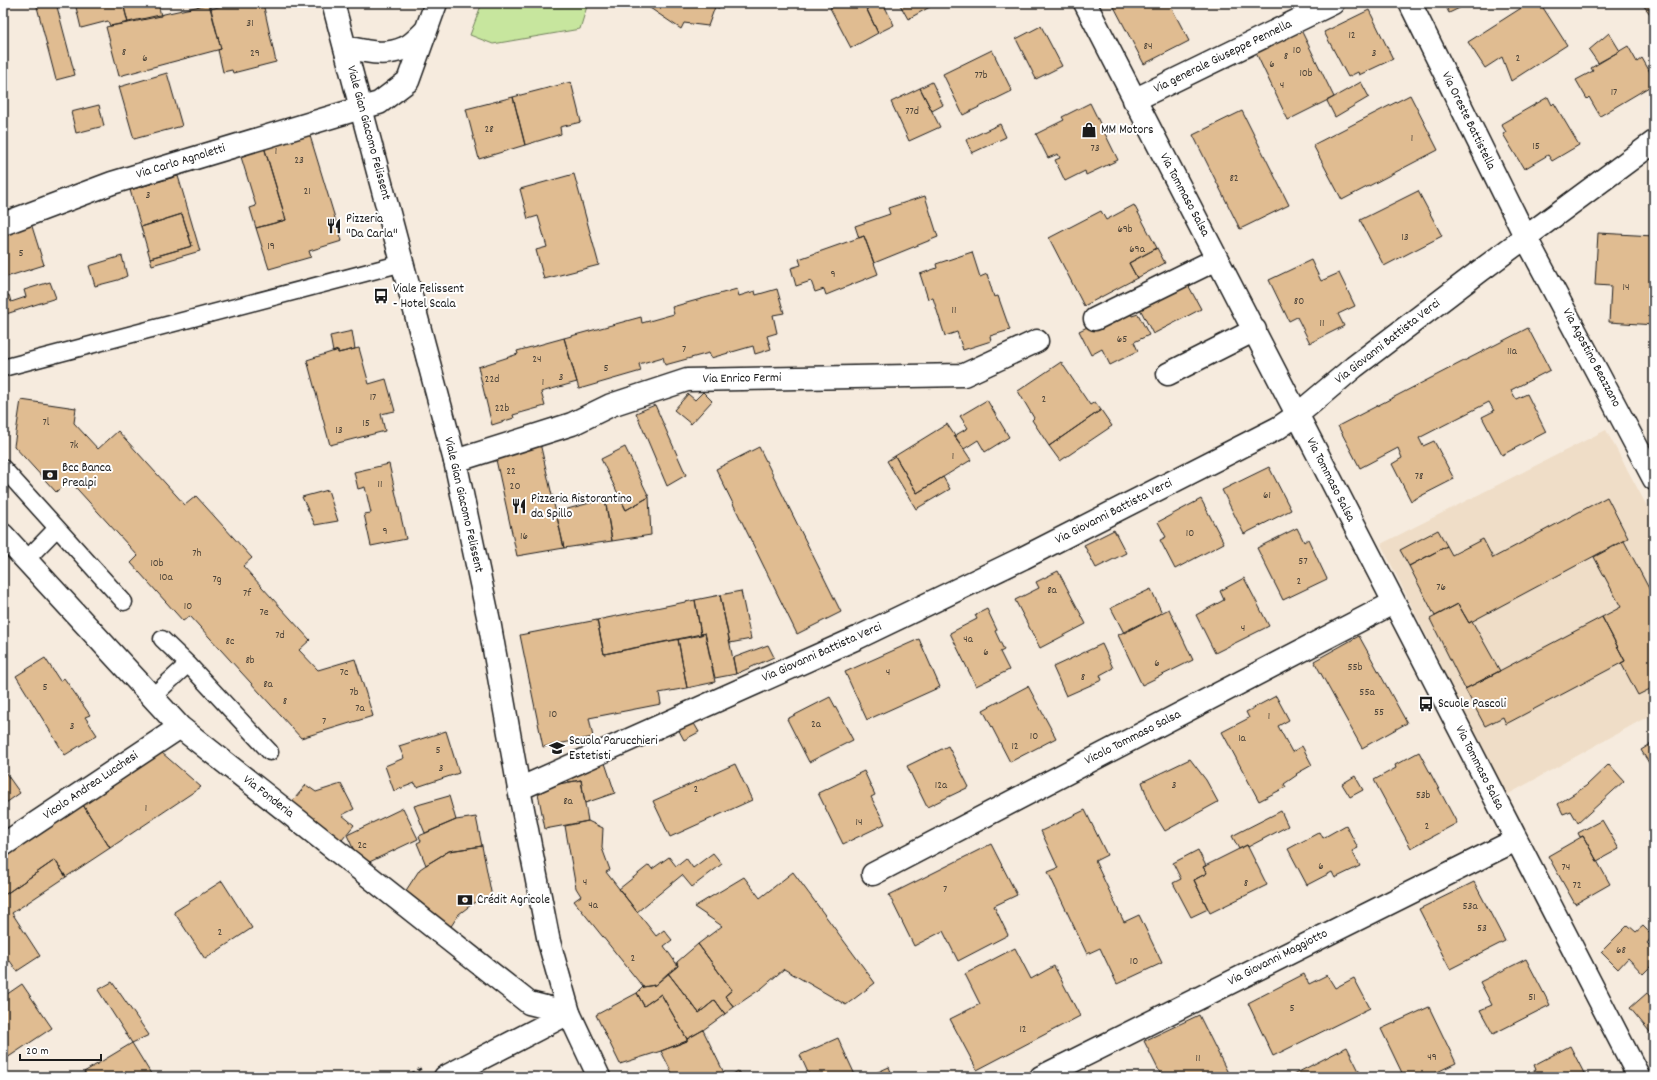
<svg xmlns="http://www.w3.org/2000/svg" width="1657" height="1080" font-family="Dekko,sans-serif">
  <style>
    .built { fill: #efddc7 }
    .green { fill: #c7e69e; stroke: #72815d }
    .building { fill: #e0bc91; stroke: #1c1c1c }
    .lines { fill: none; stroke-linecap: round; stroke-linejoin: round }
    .lane-casing { stroke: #1c1c1c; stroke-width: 19 }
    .street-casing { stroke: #1c1c1c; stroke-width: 25 }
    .secondary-casing { stroke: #1c1c1c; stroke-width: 25 }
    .primary-casing { stroke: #1c1c1c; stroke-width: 25 }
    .path { stroke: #1c1c1c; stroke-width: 2.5; stroke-dasharray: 4 3; stroke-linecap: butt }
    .lane { stroke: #fff; stroke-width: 16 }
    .street { stroke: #fff; stroke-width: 22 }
    .secondary { stroke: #fff; stroke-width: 22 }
    .primary { stroke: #fff; stroke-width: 22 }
    .labels { text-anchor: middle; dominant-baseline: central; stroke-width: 4; stroke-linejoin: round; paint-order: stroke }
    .number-label { font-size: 11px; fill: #4d4439 }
    .street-label { font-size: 13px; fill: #1c1c1c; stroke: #fff }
    .poi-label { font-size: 13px; fill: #1c1c1c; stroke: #fff; text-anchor: start }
  </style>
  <rect width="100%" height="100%" fill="#f6ebde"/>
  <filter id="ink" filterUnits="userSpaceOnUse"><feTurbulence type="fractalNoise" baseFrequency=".025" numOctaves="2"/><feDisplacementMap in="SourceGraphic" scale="8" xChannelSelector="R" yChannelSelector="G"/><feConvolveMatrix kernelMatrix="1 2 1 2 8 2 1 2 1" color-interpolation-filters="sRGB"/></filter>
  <g filter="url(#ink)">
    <path class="built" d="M1606,430L1654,519V713L1505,796L1381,544Z"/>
    <path class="green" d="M482,3H588L580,29L493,44L470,35Z"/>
    <path class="building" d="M36,3H56L75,75L56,80Z
      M75,3H123L128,23L110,26L108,21L81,28Z
      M123,3H158L161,16L128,23Z
      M233,3H263L276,62L233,73L232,70L223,72L218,50L221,49L211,9Z
      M648,3H697L715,7L708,26L684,23L681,29L647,6Z
      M697,3H721L719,8Z
      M840,3H864L878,33L851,48L830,8Z
      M876,3H883L894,25L878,33L866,8Z
      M899,3H937L908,19Z
      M1112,3H1169L1189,41L1144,64Z
      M1444,3H1470L1449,13Z
      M1529,3H1540L1567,45L1511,81L1502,57L1485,68L1468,42Z
      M1645,3H1654V19L1643,5Z
      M209,4L221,49L119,76L106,27Z
      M1369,10L1393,59L1359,75L1358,72L1348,77L1324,32Z
      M1041,26L1062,66L1036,79L1016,39Z
      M1301,30L1334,97L1288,120L1256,53Z
      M1609,33L1620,51L1598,63L1589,50Z
      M1628,46L1637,62L1642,58L1654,79V84L1600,116L1589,97L1587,99L1576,80L1593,71L1591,68Z
      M992,50L1012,91L963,115L943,74Z
      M167,73L182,126L134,139L119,87Z
      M571,82L581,122L560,127L561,134L525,145L513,97Z
      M932,82L943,105L932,111L920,88Z
      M1361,82L1369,97L1335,117L1327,101Z
      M920,88L940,127L909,141L891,102Z
      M1410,95L1438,150L1342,200L1313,145Z
      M513,97L525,145L479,159L466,109Z
      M1548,97L1552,105L1554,103L1579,145L1552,161L1548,155L1524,169L1503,134L1506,132L1501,124Z
      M1090,103L1118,160L1086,175L1085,171L1065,181L1055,160L1060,158L1058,154L1048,158L1036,134L1064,120L1062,117Z
      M99,105L104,126L76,133L71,112Z
      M1242,111L1289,205L1240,229L1193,135Z
      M1000,124L1006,137L972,153L966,140Z
      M307,126L342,241L309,251L311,257L269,269L256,228L286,220L262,140Z
      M262,140L286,220L256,228L250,208L256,206L238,147Z
      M574,174L599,265L544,279L536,250L547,247L538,216L528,219L520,189Z
      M178,176L200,251L152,265L150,258L192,246L182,214L141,227L130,190Z
      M1418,191L1442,236L1384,266L1360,220Z
      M925,196L938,237L874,263L864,236L859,238L855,226L890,214L888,208Z
      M1134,205L1157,248L1129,263L1137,278L1084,306L1049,238L1101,211L1106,220Z
      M182,214L192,246L150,258L141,227Z
      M30,220L44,265L3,278V229Z
      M1598,233L1654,236V325L1609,322L1611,286L1595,285Z
      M864,236L878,274L826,295L824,289L815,292L811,281L796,286L791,268L801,265L799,259Z
      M1157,248L1165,263L1137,278L1129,263Z
      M972,252L980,277L987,274L994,297L998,296L1010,330L990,336L991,341L963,350L957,332L945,336L933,298L928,299L920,274L937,268L936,264Z
      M122,256L127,276L118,280L95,286L89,266Z
      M1311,260L1321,281L1339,273L1355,306L1338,314L1344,326L1310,343L1297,317L1289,321L1269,280Z
      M1186,281L1201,309L1153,334L1137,303Z
      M50,282L56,298L3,315V296L9,295L11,302L26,297L24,290Z
      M737,289L739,296L755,291L756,295L777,289L784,313L773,315L777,333L767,336L771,349L755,354L753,346L711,358L709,353L665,365L663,357L639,364L641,371L579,389L564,338L641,317L642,323L674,314L672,307Z
      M1130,312L1132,316L1138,314L1149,335L1134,342L1138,351L1110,365L1102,349L1091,355L1079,331L1110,316Z
      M1528,328L1550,370L1511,390L1516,399L1527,394L1546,432L1502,455L1482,417L1494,411L1489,402L1419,438L1423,446L1434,441L1454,479L1411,501L1392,464L1402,458L1398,448L1360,468L1338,426Z
      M352,331L355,349L338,353V350L333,352L330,336Z
      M564,338L577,382L541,392L545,406L513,415L514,418L492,425L478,367L518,354L517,351Z
      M359,348L369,384L386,379L395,411L381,414L385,431L330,445L307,360L338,350V353Z
      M1061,362L1090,405L1095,402L1101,410L1049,446L1032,420L1034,418L1018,391Z
      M703,392L712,401L691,424L674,410L688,394L695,400Z
      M21,400L76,408L74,423L98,449L118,431L185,505L196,496L252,558L243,566L310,640L299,650L318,670L355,659L373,716L301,738L190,616L183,621L131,563L138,556L69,480L56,492L14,446Z
      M987,400L1009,437L985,452L978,440L964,449L954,436L968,428L960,416Z
      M655,405L686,475L667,486L636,413Z
      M1101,410L1112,426L1060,461L1049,446Z
      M947,424L971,460L917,493L895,456Z
      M540,443L564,548L517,556L495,455Z
      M625,447L649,497L626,510L601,459Z
      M759,447L841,612L797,634L716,469Z
      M895,456L917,493L943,477L950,489L916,509L887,461Z
      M389,464L406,539L371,546L364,514L371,513L365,487L358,489L354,472Z
      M1269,467L1291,510L1244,534L1222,490Z
      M328,490L338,521L315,525L302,497Z
      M619,496L626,510L649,497L651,535L612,541L605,499Z
      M1607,497L1628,538L1469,623L1458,604L1435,616L1409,566L1447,546L1452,555L1483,539L1493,558Z
      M605,499L612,541L564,548L556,512Z
      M1201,499L1224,543L1175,569L1160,540L1166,537L1158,522Z
      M1297,528L1304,542L1308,539L1327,579L1283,600L1257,548Z
      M1114,530L1126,553L1096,568L1084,545Z
      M1438,530L1447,546L1409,566L1400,550Z
      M1624,541L1654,598V687L1638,695L1621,663L1625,661L1602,617L1621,607L1594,557Z
      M1058,571L1086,624L1040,648L1015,600L1039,588L1036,582Z
      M1244,578L1269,626L1215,653L1196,615L1224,600L1220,591Z
      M1151,589L1162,613L1124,633L1111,608Z
      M741,591L751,639L730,643L720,595Z
      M720,595L736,674L715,678L705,633L701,635L695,600Z
      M695,600L701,635L604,654L597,620Z
      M1458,604L1469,623L1472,621L1500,671L1465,689L1430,619Z
      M987,609L997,630L995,631L1004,650L1000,652L1009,670L976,686L950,633L977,619L975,615Z
      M1169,609L1193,660L1142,685L1118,635Z
      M1602,617L1625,661L1506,724L1503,717L1485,726L1465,689Z
      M597,620L604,654L678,639L687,688L659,693L661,704L589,718L593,737L543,747L520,635Z
      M705,633L715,682L687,688L678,639Z
      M1359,636L1407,723L1362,748L1314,661Z
      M919,639L940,687L867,720L845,672Z
      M1102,644L1113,668L1100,675L1102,680L1066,696L1053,667Z
      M768,645L774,657L736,674L733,658Z
      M45,658L60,681L64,678L90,715L85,717L97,735L65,755L16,676Z
      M1028,686L1056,738L1010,762L983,710Z
      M1276,696L1289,720L1278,726L1292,752L1302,746L1312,765L1296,774L1297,775L1284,784L1286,787L1259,801L1222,732L1249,718L1246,712Z
      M830,697L853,740L809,762L787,719Z
      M692,720L699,732L684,740L677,727Z
      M446,731L459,773L417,787L415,783L394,791L385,766L404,758L399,746Z
      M1654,742V771L1641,750Z
      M948,746L969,787L927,807L907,766Z
      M161,752L201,787L110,848L83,805Z
      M1419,752L1457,823L1411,848L1374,780L1396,768L1395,765Z
      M1190,759L1206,780L1218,802L1165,831L1151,808L1142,782Z
      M605,763L615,793L585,803L581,780L569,782L566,775Z
      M735,764L752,800L670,837L653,801Z
      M1609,764L1624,781L1578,823L1571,811L1563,814L1558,804L1586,786Z
      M3,769L20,793L3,805Z
      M864,771L875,795L871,797L885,824L843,844L818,793Z
      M1355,776L1363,790L1350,797L1342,784Z
      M581,780L588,821L545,829L537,788Z
      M341,784L354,809L342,815L354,825L338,845L290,804L306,785L316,792Z
      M449,796L456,820L425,833L414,806Z
      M83,805L110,848L66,877L55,860L3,896V858Z
      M403,808L418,839L361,866L347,835Z
      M1085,810L1107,855L1095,861L1124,922L1139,915L1162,963L1117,984L1100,948L1087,954L1048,872L1058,868L1041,831Z
      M1281,811L1288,826L1248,847L1247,845L1239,849L1232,836Z
      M476,817L482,846L449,851L426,865L417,843L421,841L419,836L456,820Z
      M1602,820L1619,849L1597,861L1583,836L1580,837L1578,833Z
      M588,821L603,828L602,848L610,870L606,872L656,936L664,930L672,940L664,946L678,966L655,985L643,987L574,901L581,896L576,888L565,826Z
      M1346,825L1358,848L1352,851L1360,866L1335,878L1332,872L1307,885L1288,849L1320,832L1323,838Z
      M1583,836L1610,884L1575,904L1548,856Z
      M991,844L1017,895L994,906L1008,935L958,961L943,931L914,946L889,895Z
      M1247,845L1267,885L1210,913L1194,880L1207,873L1203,867Z
      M482,846L492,897L475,902L459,914L448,931L403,895L420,869L426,865L449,851Z
      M1198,850L1206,866L1203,867L1207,873L1194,880L1208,909L1191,917L1173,883L1181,879L1173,863Z
      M713,853L722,864L692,887L682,875L637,912L619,889L649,865L652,869L669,857L676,866L686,858L693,868Z
      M55,860L66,877L12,913L40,956L17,971L10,961L3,966V896Z
      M793,872L875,983L846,1005L784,969L762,988L734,1007L725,996L732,990L698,944L722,926L694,907L744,877L760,898Z
      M222,881L252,928L205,959L174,912Z
      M1474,882L1505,941L1450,969L1419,909Z
      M1628,925L1636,932L1643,926L1653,936L1647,943L1654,950V963L1643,974L1628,958L1618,969L1601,952Z
      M698,944L732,990L725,996L734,1007L725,1014L715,1000L699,1013L668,973L678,966L677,962Z
      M1015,948L1031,979L1054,966L1080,1016L977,1070L950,1019L980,1004L965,974Z
      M1526,959L1550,1005L1493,1034L1480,1010L1492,1005L1480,982Z
      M668,973L699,1013L715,1000L725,1014L703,1030L687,1039L661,994L644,1006L637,993L643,987L655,985Z
      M1304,974L1309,984L1327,975L1335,988L1354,978L1370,1008L1273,1056L1248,1003Z
      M112,982L149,1035L132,1043L98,990Z
      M22,984L52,1028L7,1058L3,1053V997Z
      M637,993L644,1006L661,994L687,1039V1041L661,1051L620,1064L596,1015Z
      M1647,993L1654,1001V1037L1630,1008Z
      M1429,1007L1456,1063L1427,1077H1404L1381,1029Z
      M1199,1015L1230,1077H1162L1144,1041Z
      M703,1030L726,1077H674L661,1051L687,1041V1039Z
      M838,1038L856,1077H810L800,1055Z
      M132,1043L153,1077H87L84,1072Z
      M1570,1046L1586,1077H1529L1528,1074L1536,1070L1534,1065Z
      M1347,1047L1362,1077H1289Z
      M889,1067L893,1077H867Z
      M738,1071L742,1077H728Z"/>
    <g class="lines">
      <g class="lane-casing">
        <path id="lane" d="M3,368L403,263
          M3,468L124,602
          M26,560L57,528
          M162,639L188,664L270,752
          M152,697L188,664"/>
      </g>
      <g class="street-casing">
        <path id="street" d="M1085,3L1639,1077
          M1410,3L1526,238L1654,479
          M1134,100L1333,3
          M3,224L112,183L361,108
          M1095,319L1217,259
          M1168,374L1255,330
          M455,461L572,424L611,405L687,380L964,375L1037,341
          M3,535L180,727L529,1003L569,1013
          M519,789L857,638L1023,558L1278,428L1297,415L1354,367L1480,271L1654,142
          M3,845L180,727
          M873,874L1393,603
          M445,1077L569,1013
          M1041,1077L1516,840"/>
      </g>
      <g class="secondary-casing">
        <path id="secondary" d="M345,47C365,51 385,57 404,48C412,45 420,36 426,30
          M361,108L379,103L408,81L436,3"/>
      </g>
      <g class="primary-casing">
        <path id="primary" d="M333,3L455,461L489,621L519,789L549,942L569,1013L599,1077"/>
      </g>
      <path class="path" d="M405,1077L422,1068"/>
      <use href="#lane" class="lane"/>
      <use href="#street" class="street"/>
      <use href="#secondary" class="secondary"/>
      <use href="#primary" class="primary"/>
    </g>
  </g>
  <defs>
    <g id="shop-bare" transform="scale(1.2)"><path d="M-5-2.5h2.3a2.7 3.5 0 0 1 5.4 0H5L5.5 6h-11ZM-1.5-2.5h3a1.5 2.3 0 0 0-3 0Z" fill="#1c1c1c" stroke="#fff" stroke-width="2.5" paint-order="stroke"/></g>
    <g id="restaurant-bare" transform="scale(1.2)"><path d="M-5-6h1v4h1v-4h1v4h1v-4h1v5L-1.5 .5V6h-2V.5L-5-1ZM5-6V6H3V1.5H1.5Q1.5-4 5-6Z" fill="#1c1c1c" stroke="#fff" stroke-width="2.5" paint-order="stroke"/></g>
    <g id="bus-bare" transform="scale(1.2)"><path d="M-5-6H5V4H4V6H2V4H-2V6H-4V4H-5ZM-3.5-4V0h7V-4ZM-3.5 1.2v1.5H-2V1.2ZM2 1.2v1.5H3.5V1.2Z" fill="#1c1c1c" stroke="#fff" stroke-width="2.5" paint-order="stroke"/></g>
    <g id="bank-bare" transform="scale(1.2)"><path d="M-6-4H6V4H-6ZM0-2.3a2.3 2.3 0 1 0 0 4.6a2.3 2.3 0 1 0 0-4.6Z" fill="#1c1c1c" stroke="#fff" stroke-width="2.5" paint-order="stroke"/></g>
    <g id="school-bare" transform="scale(1.2)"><path d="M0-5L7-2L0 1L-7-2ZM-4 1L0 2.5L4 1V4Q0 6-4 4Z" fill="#1c1c1c" stroke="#fff" stroke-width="2.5" paint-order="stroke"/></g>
  </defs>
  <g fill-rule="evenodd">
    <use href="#shop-bare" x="1089" y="130"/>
    <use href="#restaurant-bare" x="334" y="226"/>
    <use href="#bus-bare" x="381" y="296"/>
    <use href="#bank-bare" x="50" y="475"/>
    <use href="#restaurant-bare" x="519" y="506"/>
    <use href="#bus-bare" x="1426" y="704"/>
    <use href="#school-bare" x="557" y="748"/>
    <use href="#bank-bare" x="465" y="900"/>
  </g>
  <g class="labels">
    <g class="number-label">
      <text x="250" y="24">31</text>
      <text x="1352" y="36">12</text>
      <text x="1148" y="47">84</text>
      <text x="1297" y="51">10</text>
      <text x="124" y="53">8</text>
      <text x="255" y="54">29</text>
      <text x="1374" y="54">3</text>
      <text x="1286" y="57">8</text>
      <text x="145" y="59">6</text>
      <text x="1518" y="59">2</text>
      <text x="1272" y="65">6</text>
      <text x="1306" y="74">10b</text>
      <text x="981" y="76">77b</text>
      <text x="1282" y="86">4</text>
      <text x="1614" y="93">17</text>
      <text x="912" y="112">77d</text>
      <text x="489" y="130">28</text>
      <text x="1412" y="139">1</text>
      <text x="1536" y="147">15</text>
      <text x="1095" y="149">73</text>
      <text x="276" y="152">1</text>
      <text x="299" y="161">23</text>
      <text x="1234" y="179">82</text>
      <text x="307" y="192">21</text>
      <text x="148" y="196">3</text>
      <text x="1125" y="230">69b</text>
      <text x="1405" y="238">13</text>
      <text x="271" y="247">19</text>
      <text x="1137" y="250">69a</text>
      <text x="21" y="254">5</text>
      <text x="833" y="275">9</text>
      <text x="1626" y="288">14</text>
      <text x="1299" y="302">80</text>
      <text x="954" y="311">11</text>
      <text x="1322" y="324">11</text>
      <text x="1122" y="340">65</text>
      <text x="684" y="350">7</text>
      <text x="1512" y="352">11a</text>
      <text x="537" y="360">24</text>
      <text x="606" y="369">5</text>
      <text x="561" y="378">3</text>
      <text x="492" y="380">22d</text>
      <text x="543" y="383">1</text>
      <text x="373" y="398">17</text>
      <text x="1044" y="400">2</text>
      <text x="502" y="409">22b</text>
      <text x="46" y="423">7l</text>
      <text x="366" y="424">15</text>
      <text x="339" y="431">13</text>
      <text x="74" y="446">7k</text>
      <text x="953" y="457">1</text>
      <text x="511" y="472">22</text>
      <text x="1419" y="477">78</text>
      <text x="380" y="485">11</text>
      <text x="515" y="487">20</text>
      <text x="1267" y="496">61</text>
      <text x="385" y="532">9</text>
      <text x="1190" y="534">10</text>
      <text x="524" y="537">16</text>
      <text x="197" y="554">7h</text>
      <text x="1303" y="562">57</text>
      <text x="157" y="564">10b</text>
      <text x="166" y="578">10a</text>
      <text x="217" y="580">7g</text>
      <text x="1299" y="582">2</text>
      <text x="1441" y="588">76</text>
      <text x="1052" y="591">8a</text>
      <text x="247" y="594">7f</text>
      <text x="188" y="607">10</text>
      <text x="264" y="613">7e</text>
      <text x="1243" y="629">4</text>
      <text x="280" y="636">7d</text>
      <text x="968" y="640">4a</text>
      <text x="230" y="642">8c</text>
      <text x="986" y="653">6</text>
      <text x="250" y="661">8b</text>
      <text x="1157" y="664">6</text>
      <text x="1355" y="668">55b</text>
      <text x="344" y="673">7c</text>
      <text x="888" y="673">4</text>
      <text x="1083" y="678">8</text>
      <text x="268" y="685">8a</text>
      <text x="45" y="688">5</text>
      <text x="354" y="693">7b</text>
      <text x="1367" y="693">55a</text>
      <text x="285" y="702">8</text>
      <text x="360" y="709">7a</text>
      <text x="1379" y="713">55</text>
      <text x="553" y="715">10</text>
      <text x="1269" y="717">1</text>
      <text x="324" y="722">7</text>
      <text x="816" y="725">2a</text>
      <text x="72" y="727">3</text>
      <text x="1034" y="737">10</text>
      <text x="1242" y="739">1a</text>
      <text x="1015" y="747">12</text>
      <text x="438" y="751">5</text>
      <text x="441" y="769">3</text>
      <text x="941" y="786">12a</text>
      <text x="1174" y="786">3</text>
      <text x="696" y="790">2</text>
      <text x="1423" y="796">53b</text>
      <text x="568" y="802">8a</text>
      <text x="146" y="809">1</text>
      <text x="859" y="823">14</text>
      <text x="1427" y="827">2</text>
      <text x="362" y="846">2c</text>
      <text x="1321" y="867">6</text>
      <text x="1566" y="868">74</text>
      <text x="585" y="883">4</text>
      <text x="1246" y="884">8</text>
      <text x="1577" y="886">72</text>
      <text x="945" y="890">7</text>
      <text x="593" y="906">4a</text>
      <text x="1470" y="907">53a</text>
      <text x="1482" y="929">53</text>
      <text x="220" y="933">2</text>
      <text x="1621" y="951">68</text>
      <text x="633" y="959">2</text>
      <text x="1134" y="962">10</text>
      <text x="1532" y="998">51</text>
      <text x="1292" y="1009">5</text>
      <text x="1023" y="1030">12</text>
      <text x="1432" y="1058">49</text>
      <text x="1198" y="1059">11</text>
    </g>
    <g class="street-label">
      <text transform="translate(1223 57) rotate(-26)">Via generale Giuseppe Pennella</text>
      <text transform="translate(1468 121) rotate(64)">Via Oreste Battistella</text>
      <text transform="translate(368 133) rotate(75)">Viale Gian Giacomo Felissent</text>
      <text transform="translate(181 162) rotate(-17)">Via Carlo Agnoletti</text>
      <text transform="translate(1184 195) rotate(62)">Via Tommaso Salsa</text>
      <text transform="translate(1388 342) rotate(-38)">Via Giovanni Battista Verci</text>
      <text transform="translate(1591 358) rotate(62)">Via Agostino Beazzano</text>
      <text transform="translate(742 379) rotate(-1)">Via Enrico Fermi</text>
      <text transform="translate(1330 480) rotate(63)">Via Tommaso Salsa</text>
      <text transform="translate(463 505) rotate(77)">Viale Gian Giacomo Felissent</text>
      <text transform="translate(1114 512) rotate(-27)">Via Giovanni Battista Verci</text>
      <text transform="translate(822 653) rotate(-24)">Via Giovanni Battista Verci</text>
      <text transform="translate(1133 738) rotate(-27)">Vicolo Tommaso Salsa</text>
      <text transform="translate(1479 768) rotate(63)">Via Tommaso Salsa</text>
      <text transform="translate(91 786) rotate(-34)">Vicolo Andrea Lucchesi</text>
      <text transform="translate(268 797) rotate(38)">Via Fonderia</text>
      <text transform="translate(1278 958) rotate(-27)">Via Giovanni Maggiotto</text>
    </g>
    <g class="poi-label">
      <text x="1101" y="130">MM Motors</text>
      <text x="346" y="219">Pizzeria<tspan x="346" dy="15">"Da Carla"</tspan></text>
      <text x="393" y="289">Viale Felissent<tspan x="393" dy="15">- Hotel Scala</tspan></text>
      <text x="62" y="468">Bcc Banca<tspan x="62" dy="15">Prealpi</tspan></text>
      <text x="531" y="499">Pizzeria Ristorantino<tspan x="531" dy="15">da Spillo</tspan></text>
      <text x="1438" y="704">Scuole Pascoli</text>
      <text x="569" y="741">Scuola Parucchieri<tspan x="569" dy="15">Estetisti</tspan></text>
      <text x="477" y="900">Crédit Agricole</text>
    </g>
  </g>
  <rect width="1657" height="1080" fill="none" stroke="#fff" stroke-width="16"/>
  <rect x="8" y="8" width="1641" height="1064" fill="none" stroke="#1c1c1c" stroke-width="1.5" filter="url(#ink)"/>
  <path d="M20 1054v6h81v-6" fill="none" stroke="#1c1c1c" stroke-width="2"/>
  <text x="26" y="1054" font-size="12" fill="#1c1c1c" stroke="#ffffff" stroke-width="3" paint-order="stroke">20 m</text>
</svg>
